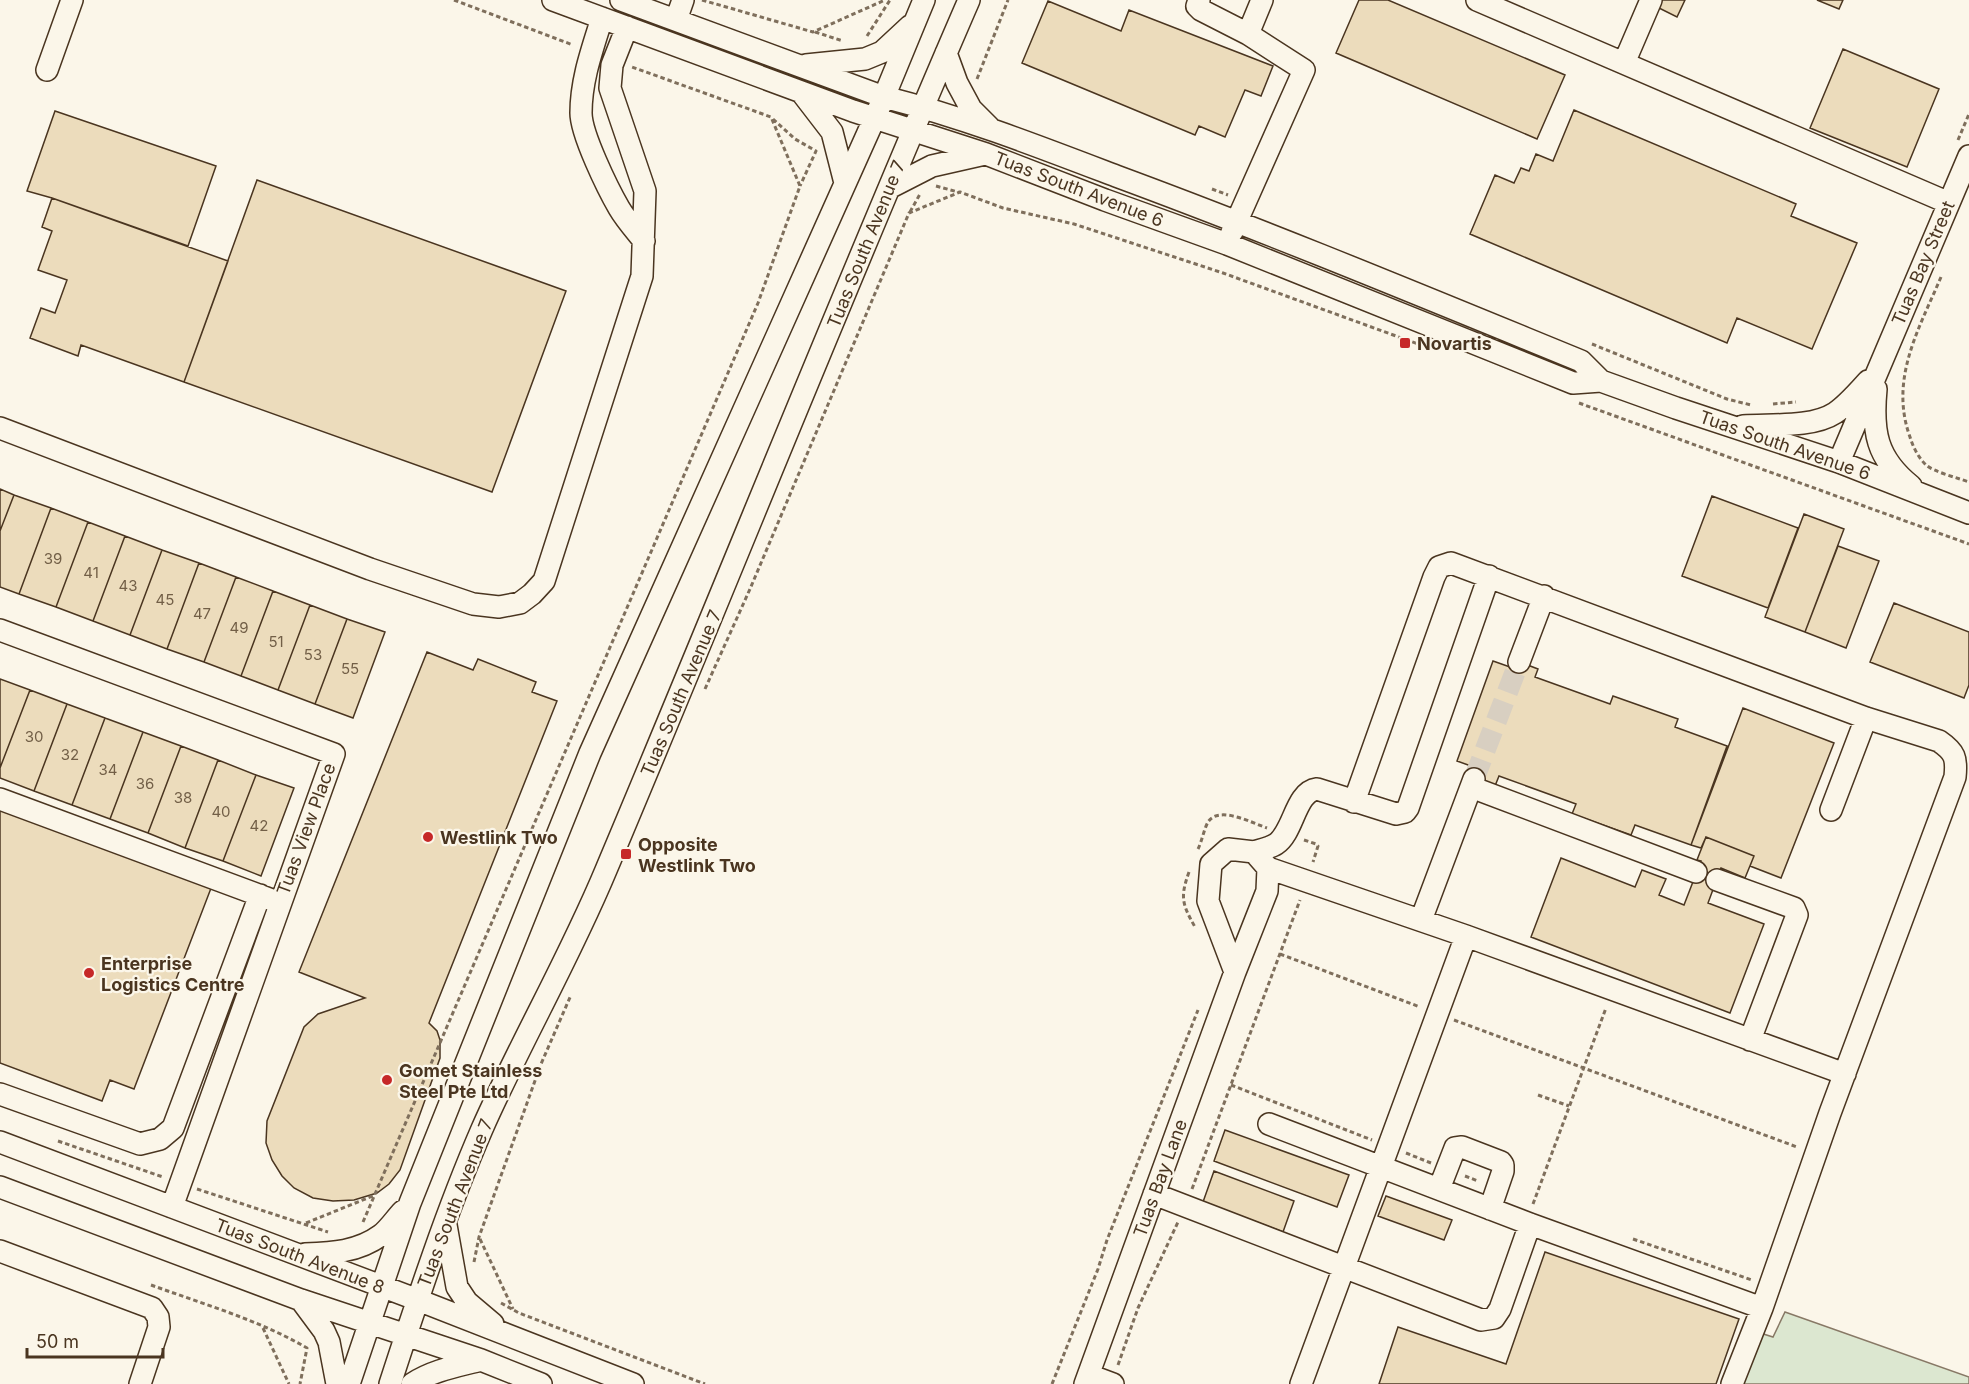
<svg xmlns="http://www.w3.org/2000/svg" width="1969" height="1384" font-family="Inter,sans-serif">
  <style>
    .green { fill: #dce7d0; stroke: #887966; stroke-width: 1.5 }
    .building { fill: #ecdcbc; stroke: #4a3520; stroke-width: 1.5 }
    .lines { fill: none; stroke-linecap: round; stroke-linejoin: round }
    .minor-tunnel { stroke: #d8cfc1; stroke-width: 21; stroke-dasharray: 21 10; stroke-linecap: butt }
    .minor-casing { stroke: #4a3520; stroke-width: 24 }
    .path { stroke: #7f6f5c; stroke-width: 3; stroke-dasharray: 4.5 3; stroke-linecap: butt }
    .minor { stroke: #fbf6e9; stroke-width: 21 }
    .poi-dot { fill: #c62828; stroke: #fbf6e9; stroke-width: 2 }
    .labels { text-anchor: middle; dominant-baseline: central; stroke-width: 4.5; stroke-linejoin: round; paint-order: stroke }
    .number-label { font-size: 15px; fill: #725f47 }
    .street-label { font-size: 18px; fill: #4a3520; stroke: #fbf6e9 }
    .poi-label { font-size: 18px; font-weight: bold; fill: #4a3520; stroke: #fbf6e9; text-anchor: start }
  </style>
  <rect width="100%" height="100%" fill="#fbf6e9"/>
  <path class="green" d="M1785,1312L1969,1377V1384H1740L1757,1332L1773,1337Z"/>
  <path class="building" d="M1359,0H1388L1565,75L1537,139L1336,53Z
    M1652,0H1685L1677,17L1651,4Z
    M1817,0H1843L1839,9Z
    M1048,1L1121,31L1129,10L1273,66L1261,96L1245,90L1225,137L1199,126L1195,135L1022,63Z
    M1843,49L1939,89L1907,167L1810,128Z
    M1574,110L1796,204L1791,216L1857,243L1812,349L1737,318L1727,343L1470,234L1495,175L1514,183L1521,168L1529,171L1536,154L1553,161Z
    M55,111L216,166L188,246L52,198L27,191Z
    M257,180L566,291L492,492L184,382Z
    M52,198L228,261L184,382L81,345L78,356L30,338L41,308L55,313L67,280L38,270L52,231L42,227Z
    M0,489L14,495L0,531Z
    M14,495L51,508L19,594L0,587V531Z
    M1712,496L1798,528L1768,608L1682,576Z
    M51,508L88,522L56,607L19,594Z
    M1804,514L1844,529L1805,632L1765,617Z
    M88,522L125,536L93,621L56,607Z
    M125,536L162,550L130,635L93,621Z
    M1838,546L1879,561L1846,648L1805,632Z
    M162,550L199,563L167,649L130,635Z
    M199,563L236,577L204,662L167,649Z
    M236,577L273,591L241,676L204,662Z
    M273,591L310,605L278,690L241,676Z
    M1894,603L1969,632V685L1964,698L1870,662Z
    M310,605L347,619L315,704L278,690Z
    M347,619L385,632L353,718L315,704Z
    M427,652L473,670L478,659L536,682L532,692L557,701L429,1023L437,1031L440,1040V1058L400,1170L389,1184L377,1193L354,1200L333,1201L313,1198L294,1188L282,1176L272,1160L266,1143L267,1121L304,1027L318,1014L365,998L299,972Z
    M1512,659L1538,669L1535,677L1610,704L1613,696L1678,719L1675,727L1727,746L1691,845L1635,825L1631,835L1572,814L1576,804L1499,776L1495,786L1467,776L1471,766L1457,761L1493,661L1510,667Z
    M0,679L30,690L0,768Z
    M30,690L67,704L34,791L0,778V768Z
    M67,704L105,718L72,805L34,791Z
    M1743,708L1834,743L1781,878L1750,866L1754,856L1706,837L1701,848L1691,845Z
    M105,718L143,732L110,819L72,805Z
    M143,732L181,746L148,833L110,819Z
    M181,746L218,760L185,848L148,833Z
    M218,760L256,775L223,861L185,848Z
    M256,775L294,788L261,876L223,861Z
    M0,804L213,883L134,1089L110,1080L102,1101L0,1063Z
    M1706,837L1754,856L1745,878L1721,868L1708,903L1764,924L1730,1013L1531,937L1561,858L1635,887L1642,870L1666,879L1659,895L1684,905L1701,861L1697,860Z
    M1225,1130L1349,1175L1337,1207L1214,1161Z
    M1214,1171L1294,1201L1283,1232L1203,1202Z
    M1386,1196L1452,1220L1444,1240L1378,1216Z
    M1545,1252L1739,1319L1716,1384H1379L1398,1327L1506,1364Z"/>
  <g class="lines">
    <path class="minor-tunnel" d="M1474,779L1519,662"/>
    <g class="minor-casing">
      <path id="minor" d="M553,0L853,111L986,154L1105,200L1227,244L1573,383L1601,381L1676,408L1839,462L1969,513
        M621,0L884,97C963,117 1040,147 1116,176C1273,234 1427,298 1581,361L1601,381
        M1199,0L1197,6L1201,10L1248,34L1304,70L1232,232
        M1477,0L1949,203
        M602,18C592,50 581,80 581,113C581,134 608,189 619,208C626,220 636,231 644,241
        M676,20L683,0
        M1248,34L1262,0
        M946,53L957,83L971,109L989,127
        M1624,63L1651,0
        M806,65L865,59L882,52L910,26
        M47,70L72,0
        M802,93L832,132L845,183
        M889,188L932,166L985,154
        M1876,389C1872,431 1876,458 1911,486
        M1743,426C1770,424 1812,428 1835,413C1847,405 1858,392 1868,381
        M0,428L370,569L473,604L499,607L520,603L532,594L544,581L642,276L645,191L610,88L612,65L627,27
        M1839,462L1969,156
        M0,630L334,754L172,1207
        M1519,662L1544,596
        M1471,787L1696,872
        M0,799L272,900
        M1354,802L1434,577L1439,567L1451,563L1866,718L1939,741C1955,752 1957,758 1955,777L1830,1113L1762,1308L1732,1384
        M1831,810L1866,718
        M1254,852C1260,850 1270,848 1276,844C1294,832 1295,792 1317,789L1396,814L1405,812L1408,808L1489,576
        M1268,868L1466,936L1845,1074
        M1717,880L1794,908L1797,915L1750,1040
        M1421,920L1474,779
        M0,1094L140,1144L160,1139L173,1128L260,895
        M1269,1124L1530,1224L1762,1308
        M0,1142L418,1300L633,1384
        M0,1187L301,1300L481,1360L541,1384
        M1439,1189L1455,1148L1462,1147L1501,1162L1503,1165V1171L1490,1209
        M1154,1194L1481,1320L1494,1318L1500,1309L1530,1224
        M446,1225L457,1287L467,1302L493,1324
        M0,1251L152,1308L158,1317L159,1327L140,1384
        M305,1254C332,1253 358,1252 381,1235C389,1229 396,1218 403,1211
        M301,1300L324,1331L329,1342L337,1384
        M1089,1375L1113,1384
        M349,1384L410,1203L590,753L884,97L924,0
        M390,1384C418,1298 446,1212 482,1129C521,1041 569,959 606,870C728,581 844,288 969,0
        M412,1384C433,1370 458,1366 481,1360
        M1085,1384L1235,972L1267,891L1268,868L1254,852L1228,849L1211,864L1208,901L1235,972
        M1301,1384L1466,936"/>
    </g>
    <path class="path" d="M454,0L573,45
      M702,0L813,32L885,0
      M815,32L843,41
      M867,36L890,0
      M977,79L1008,0
      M773,119L795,139L816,151L800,186
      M1958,140L1969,114
      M936,186L958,192
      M1212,189L1228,195
      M910,212L920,194
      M1941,277C1919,329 1889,379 1910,437C1913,447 1918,457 1926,465C1934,472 1958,478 1969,482
      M1592,344L1727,399L1751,405
      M1579,403L1969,544
      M1773,404L1796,402
      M705,689L750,589L909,213L960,192L1003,208L1074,224L1223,273L1418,344
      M1304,840L1316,844L1318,846L1313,862
      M1198,849C1202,841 1204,829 1208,822C1219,805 1252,823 1267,828
      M1189,872C1180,897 1182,904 1195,927
      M1280,954L1420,1007
      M1454,1020L1797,1147
      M1231,1085L1372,1140
      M1538,1095L1569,1106
      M58,1141L163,1177
      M1406,1153L1431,1163
      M1465,1176L1478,1181
      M197,1189L328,1232
      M1192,1189L1300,900
      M1533,1204L1606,1008
      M363,1222L758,303L800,186L771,117L632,67
      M306,1223L375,1195
      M480,1239L513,1309
      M1633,1239L1752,1280
      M474,1262L479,1237L541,1064L571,995
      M151,1285C203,1304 259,1320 307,1348L300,1384
      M501,1303L519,1313L705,1384
      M263,1328L289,1384
      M1118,1365L1138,1308L1178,1222
      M1052,1384L1098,1269L1107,1240L1198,1010"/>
    <use href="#minor" class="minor"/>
  </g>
  <g class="poi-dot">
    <rect x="1399" y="337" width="12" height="12" rx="3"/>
    <circle cx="428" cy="837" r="6"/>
    <rect x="620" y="848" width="12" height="12" rx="3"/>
    <circle cx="89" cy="973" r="6"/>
    <circle cx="387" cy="1080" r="6"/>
  </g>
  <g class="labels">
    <g class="number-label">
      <text x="53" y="558">39</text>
      <text x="91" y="572">41</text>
      <text x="128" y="585">43</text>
      <text x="165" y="599">45</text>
      <text x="202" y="613">47</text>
      <text x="239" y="627">49</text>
      <text x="276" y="641">51</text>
      <text x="313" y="654">53</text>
      <text x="350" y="668">55</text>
      <text x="34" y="736">30</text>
      <text x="70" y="754">32</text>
      <text x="108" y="769">34</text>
      <text x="145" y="783">36</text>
      <text x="183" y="797">38</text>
      <text x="221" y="811">40</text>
      <text x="259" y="825">42</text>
    </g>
    <g class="street-label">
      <text transform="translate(1079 189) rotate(21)">Tuas South Avenue 6</text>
      <text transform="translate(866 244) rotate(-68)">Tuas South Avenue 7</text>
      <text transform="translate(1923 263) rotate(-67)">Tuas Bay Street</text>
      <text transform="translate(1785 445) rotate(19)">Tuas South Avenue 6</text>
      <text transform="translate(681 693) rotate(-67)">Tuas South Avenue 7</text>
      <text transform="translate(306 829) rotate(-70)">Tuas View Place</text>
      <text transform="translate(1160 1178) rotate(-70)">Tuas Bay Lane</text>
      <text transform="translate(455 1203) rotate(-69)">Tuas South Avenue 7</text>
      <text transform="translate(300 1256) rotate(21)">Tuas South Avenue 8</text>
    </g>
    <g class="poi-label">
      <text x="1417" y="343">Novartis</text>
      <text x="440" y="837">Westlink Two</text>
      <text x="638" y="844">Opposite<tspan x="638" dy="21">Westlink Two</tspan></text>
      <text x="101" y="963">Enterprise<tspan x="101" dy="21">Logistics Centre</tspan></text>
      <text x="399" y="1070">Gomet Stainless<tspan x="399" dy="21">Steel Pte Ltd</tspan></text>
    </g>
  </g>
  <path d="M27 1348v9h136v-9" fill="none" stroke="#4a3520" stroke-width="3"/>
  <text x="36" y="1348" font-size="18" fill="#4a3520" stroke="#fbf6e9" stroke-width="4.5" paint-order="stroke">50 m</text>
</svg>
